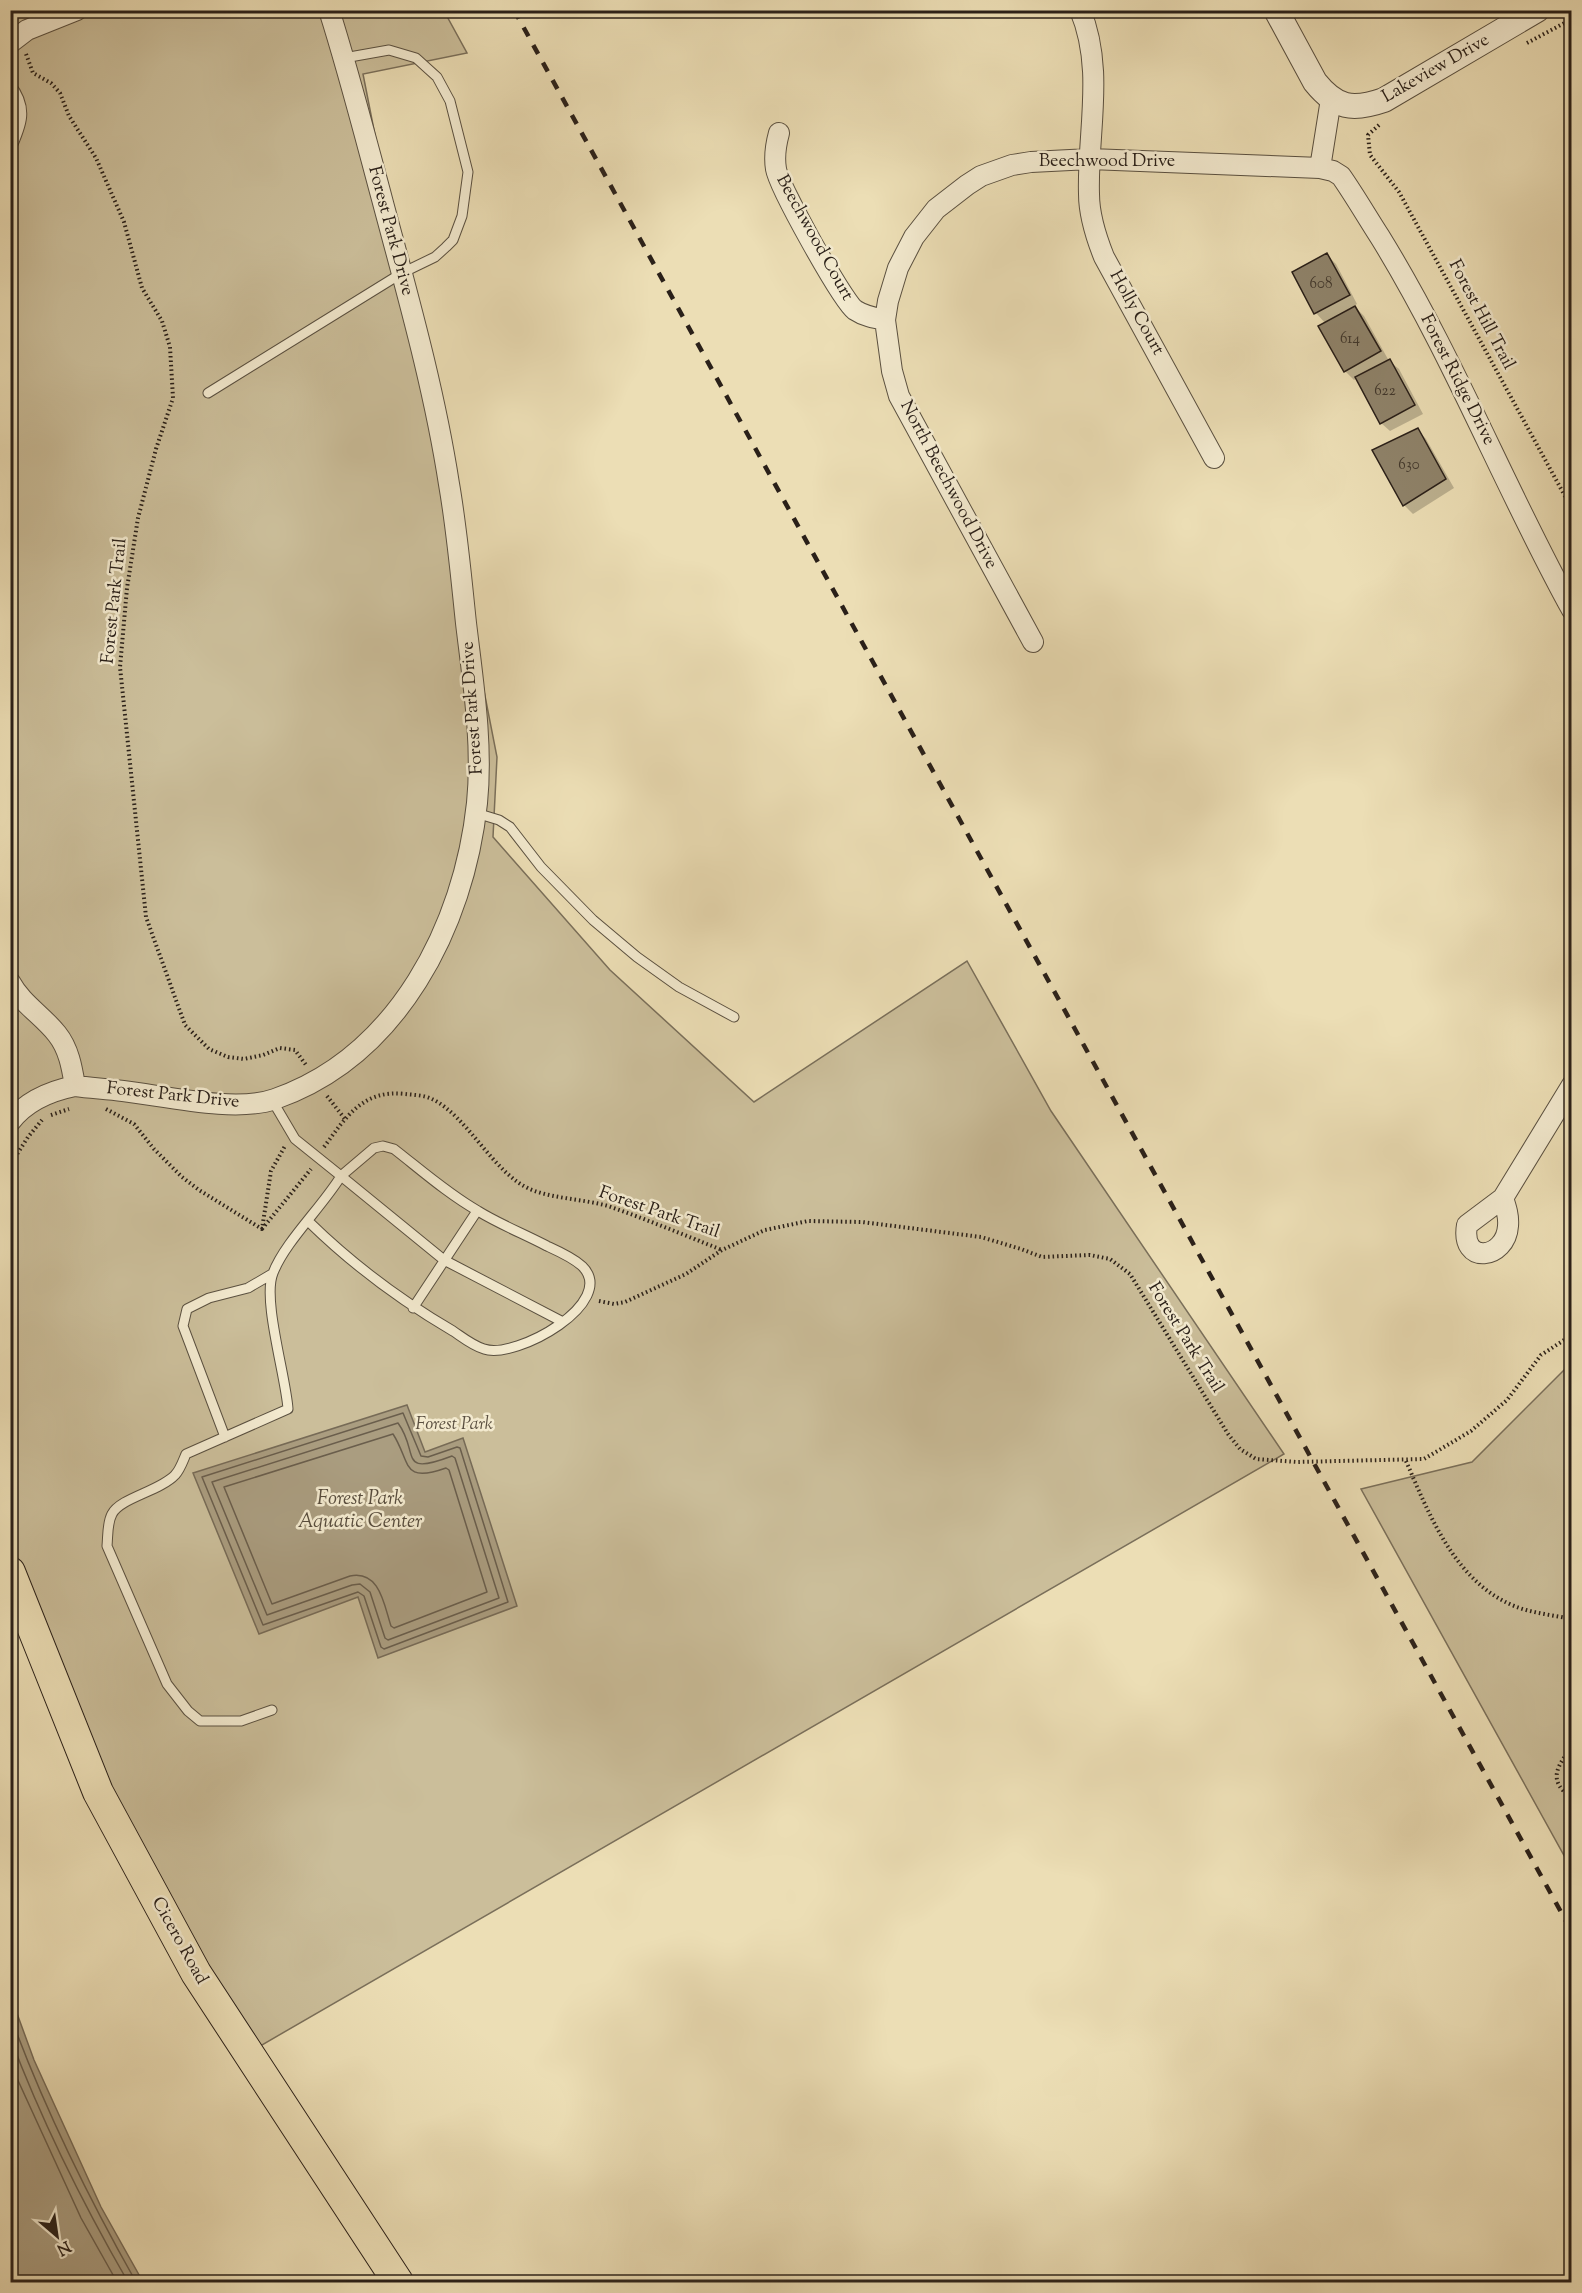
<svg xmlns="http://www.w3.org/2000/svg" width="1582" height="2293" font-family="'Sorts Mill Goudy',serif">
  <style>
    .green { fill: #cbbe9a; stroke: #7a6f5a; stroke-width: 1.5 }
    .water { fill: #aa9d80; stroke: #776b57; stroke-width: 1.5 }
    .shadow { fill: #0003 }
    .lines { fill: none; stroke-linecap: round; stroke-linejoin: round }
    .shore { stroke: #6a5e4c; stroke-width: 1.5 }
    .building { fill: #8f836a; stroke: #2a2019; stroke-width: 1.5 }
    .service-casing { stroke: #5a5040; stroke-width: 11 }
    .minor-casing { stroke: #5a5040; stroke-width: 22 }
    .tertiary-casing { stroke: #5a5040; stroke-width: 26 }
    .primary-casing { stroke: #2a2019; stroke-width: 32 }
    .path { stroke: #2a2019; stroke-width: 4; stroke-dasharray: 1.5 3; stroke-linecap: butt }
    .service { stroke: #f3eacf; stroke-width: 9 }
    .minor { stroke: #f3eacf; stroke-width: 20 }
    .tertiary { stroke: #f3eacf; stroke-width: 24 }
    .primary { stroke: #ecdeb5; stroke-width: 30 }
    .rail { stroke: #2a2019; stroke-width: 4.5; stroke-dasharray: 10 10; stroke-linecap: butt }
    .labels { text-anchor: middle; dominant-baseline: central; stroke-width: 5; stroke-linejoin: round; paint-order: stroke }
    .number-label { font-size: 15px; fill: #43392d }
    .street-label { font-size: 18px; fill: #2a2019; stroke: #f3eacf }
    .park-label { font-size: 18px; font-style: italic; fill: #5a4f40; stroke: #f3eacf }
    .water-label { font-size: 20px; font-style: italic; fill: #574c3d; stroke: #f3eacf }
  </style>
  <rect width="100%" height="100%" fill="#ecdeb5"/>
  <filter id="stains"><feTurbulence type="fractalNoise" baseFrequency=".00333" numOctaves="4"/><feColorMatrix values="0 0 0 0 .2 0 0 0 0 .09 0 0 0 0 .02 0 0 0 .5 -.17"/></filter>
  <radialGradient id="worn" r=".72"><stop offset=".6" stop-color="#630" stop-opacity="0"/><stop offset="1" stop-color="#630" stop-opacity=".3"/></radialGradient>
  <path class="green" d="M11,11H444L467,53L363,74L497,757L493,837L610,970L754,1102L967,961L1051,1111L1284,1454L248,2053L98,1792L11,1575Z
    M1571,1363V1868L1361,1489L1472,1462Z"/>
  <path class="water" d="M407,1405L425,1452L463,1438L517,1606L378,1658L358,1597L259,1634L193,1473Z
    M11,1997L34,2060L101,2207L143,2282H11Z"/>
  <path class="shadow" d="M1327,255L1336,264L1357,304L1354,306L1364,316L1389,361L1399,369L1423,414L1390,431L1381,423L1357,378L1354,380L1345,371L1326,324L1316,313Z
    M1418,430L1426,439L1454,488L1413,514L1405,506L1374,451Z"/>
  <g class="lines">
    <path class="shore" d="M403,1413L421,1456L428,1457L457,1447L460,1448L508,1602L384,1649L381,1647L364,1596L358,1592L263,1625L202,1477Z
      M398,1423C420,1453 397,1477 452,1456L455,1458L499,1598L388,1640L385,1638L370,1592L360,1584L352,1585L267,1615L212,1482Z
      M393,1434C411,1462 401,1484 446,1468L449,1470L487,1592L394,1628L391,1626C384,1605 380,1570 350,1576L272,1604L224,1487Z
      M10,2015C44,2108 88,2197 136,2282
      M10,2037C42,2122 83,2204 128,2282
      M10,2063L81,2218L117,2282"/>
  </g>
  <path class="building" d="M1327,253L1350,295L1314,314L1292,272Z
    M1355,306L1381,351L1344,372L1318,326Z
    M1390,359L1415,405L1380,424L1355,377Z
    M1418,428L1446,479L1403,506L1372,450Z"/>
  <g class="lines">
    <g class="service-casing">
      <path id="service" d="M10,84C29,108 22,125 10,151
        M208,393L402,273L435,257L446,247L453,240L462,216L468,172L450,101L437,77L416,58L389,50L344,58
        M476,813L499,820L510,827L541,867L593,920L637,957L679,987L734,1017
        M309,1222C352,1264 400,1300 453,1331C462,1337 473,1346 484,1349C516,1360 619,1302 582,1266C572,1257 558,1251 547,1246C524,1234 499,1224 478,1211C448,1194 421,1170 394,1149L383,1146L374,1148L341,1176L444,1260L561,1321
        M413,1308L477,1211
        M225,1437L183,1326L187,1309L209,1298L248,1288L272,1274
        M272,1710L241,1721H200L188,1711L167,1684L107,1546C108,1536 107,1523 112,1514C120,1498 160,1491 175,1475C180,1470 183,1461 186,1454L288,1409C286,1377 262,1299 273,1273C285,1242 322,1207 341,1176L295,1139L272,1100"/>
    </g>
    <g class="minor-casing">
      <path id="minor" d="M1080,10C1105,69 1087,133 1089,194C1089,216 1096,237 1104,257L1214,458
        M10,43L27,30L77,10
        M779,133C776,144 774,157 776,169C779,187 842,300 855,310C864,316 874,318 885,320
        M1320,168L1331,99
        M1033,642L899,396L892,371L885,320L888,301L898,268L914,237L936,209L967,185L981,176L1012,165L1031,162L1090,159L1320,168L1333,171L1341,176C1355,196 1367,217 1380,237C1454,357 1504,487 1572,610
        M10,982C22,1004 42,1015 57,1034C69,1049 72,1068 75,1086
        M10,1122C26,1101 50,1091 75,1086C91,1088 107,1089 123,1091C165,1096 236,1113 275,1099C398,1056 464,926 477,803C483,744 473,682 466,623C461,576 457,530 449,484C434,387 407,293 382,199C365,136 349,73 329,10
        M1503,1198C1506,1207 1509,1216 1508,1226C1506,1259 1460,1266 1467,1225L1503,1198L1572,1085"/>
    </g>
    <g class="tertiary-casing">
      <path id="tertiary" d="M1276,10L1315,82C1336,108 1352,111 1384,100L1537,10"/>
    </g>
    <g class="primary-casing">
      <path id="primary" d="M10,1572L98,1792L196,1973L398,2282"/>
    </g>
    <path class="path" d="M1527,43L1572,19
      M26,54L33,73L51,83L60,93L69,116L96,158L124,222L142,288L162,321L170,347L173,398L156,449L138,518L127,588L120,667L146,917L185,1025L209,1049L228,1057L244,1059L263,1055L280,1048L295,1050L306,1065
      M1379,125L1368,135L1370,155L1399,192L1572,509
      M327,1096L345,1119
      M106,1109L134,1124L154,1149L182,1177L199,1190L262,1229L271,1171L285,1146
      M51,1115L69,1109
      M324,1147C346,1117 363,1089 405,1094C414,1095 424,1095 432,1099C468,1116 494,1175 532,1190C556,1199 583,1199 608,1206C646,1219 684,1235 722,1250
      M10,1165L28,1137L42,1120
      M262,1229L311,1169
      M599,1301L614,1304L625,1302L686,1274L722,1250L765,1230L808,1221L862,1222L981,1237L1021,1249L1042,1257L1090,1255L1110,1259L1130,1274L1228,1434L1240,1449L1256,1459L1297,1462L1424,1459L1471,1431L1507,1400L1541,1355L1572,1335
      M1406,1461C1431,1519 1459,1591 1526,1610C1541,1614 1557,1616 1572,1619
      M1572,1746C1558,1766 1546,1780 1572,1798"/>
    <use href="#service" class="service"/>
    <use href="#minor" class="minor"/>
    <use href="#tertiary" class="tertiary"/>
    <use href="#primary" class="primary"/>
    <path class="rail" d="M514,10L1572,1932"/>
  </g>
  <g class="labels">
    <g class="number-label">
      <text x="1321" y="284">608</text>
      <text x="1350" y="339">614</text>
      <text x="1385" y="391">622</text>
      <text x="1409" y="465">630</text>
    </g>
    <g class="street-label">
      <text transform="translate(1436 69) rotate(-30)">Lakeview Drive</text>
      <text x="1107" y="162">Beechwood Drive</text>
      <text transform="translate(390 231) rotate(75)">Forest Park Drive</text>
      <text transform="translate(814 238) rotate(61)">Beechwood Court</text>
      <text transform="translate(1136 313) rotate(61)">Holly Court</text>
      <text transform="translate(1481 315) rotate(62)">Forest Hill Trail</text>
      <text transform="translate(1457 380) rotate(63)">Forest Ridge Drive</text>
      <text transform="translate(948 485) rotate(62)">North Beechwood Drive</text>
      <text transform="translate(115 601) rotate(-84)">Forest Park Trail</text>
      <text transform="translate(473 708) rotate(-94)">Forest Park Drive</text>
      <text transform="translate(173 1096) rotate(6)">Forest Park Drive</text>
      <text transform="translate(659 1213) rotate(19)">Forest Park Trail</text>
      <text transform="translate(1185 1338) rotate(58)">Forest Park Trail</text>
      <text transform="translate(179 1941) rotate(61)">Cicero Road</text>
    </g>
    <g class="park-label">
      <text x="454" y="1425">Forest Park</text>
    </g>
    <g class="water-label">
      <text x="360" y="1499">Forest Park<tspan x="360" dy="23">Aquatic Center</tspan></text>
    </g>
  </g>
  <rect width="1582" height="2293" fill="none" stroke="#ecdeb5" stroke-width="36"/>
  <rect x="12" y="12" width="1558" height="2269" fill="none" stroke="#2a2019" stroke-width="3"/>
  <rect x="18" y="18" width="1546" height="2257" fill="none" stroke="#2a2019" stroke-width="1.5"/>
  <g transform="translate(57 2236) rotate(151)" stroke="#f3eacf" stroke-width="4.5" paint-order="stroke">
  <path d="M0-4.5L10 22L0 15L-10 22Z" fill="#2a2019"/>
  <text y="-9" font-size="16" font-weight="bold" text-anchor="middle" fill="#2a2019">N</text>
  </g>
  <rect width="100%" height="100%" filter="url(#stains)"/>
  <rect width="100%" height="100%" fill="url(#worn)"/>
</svg>
